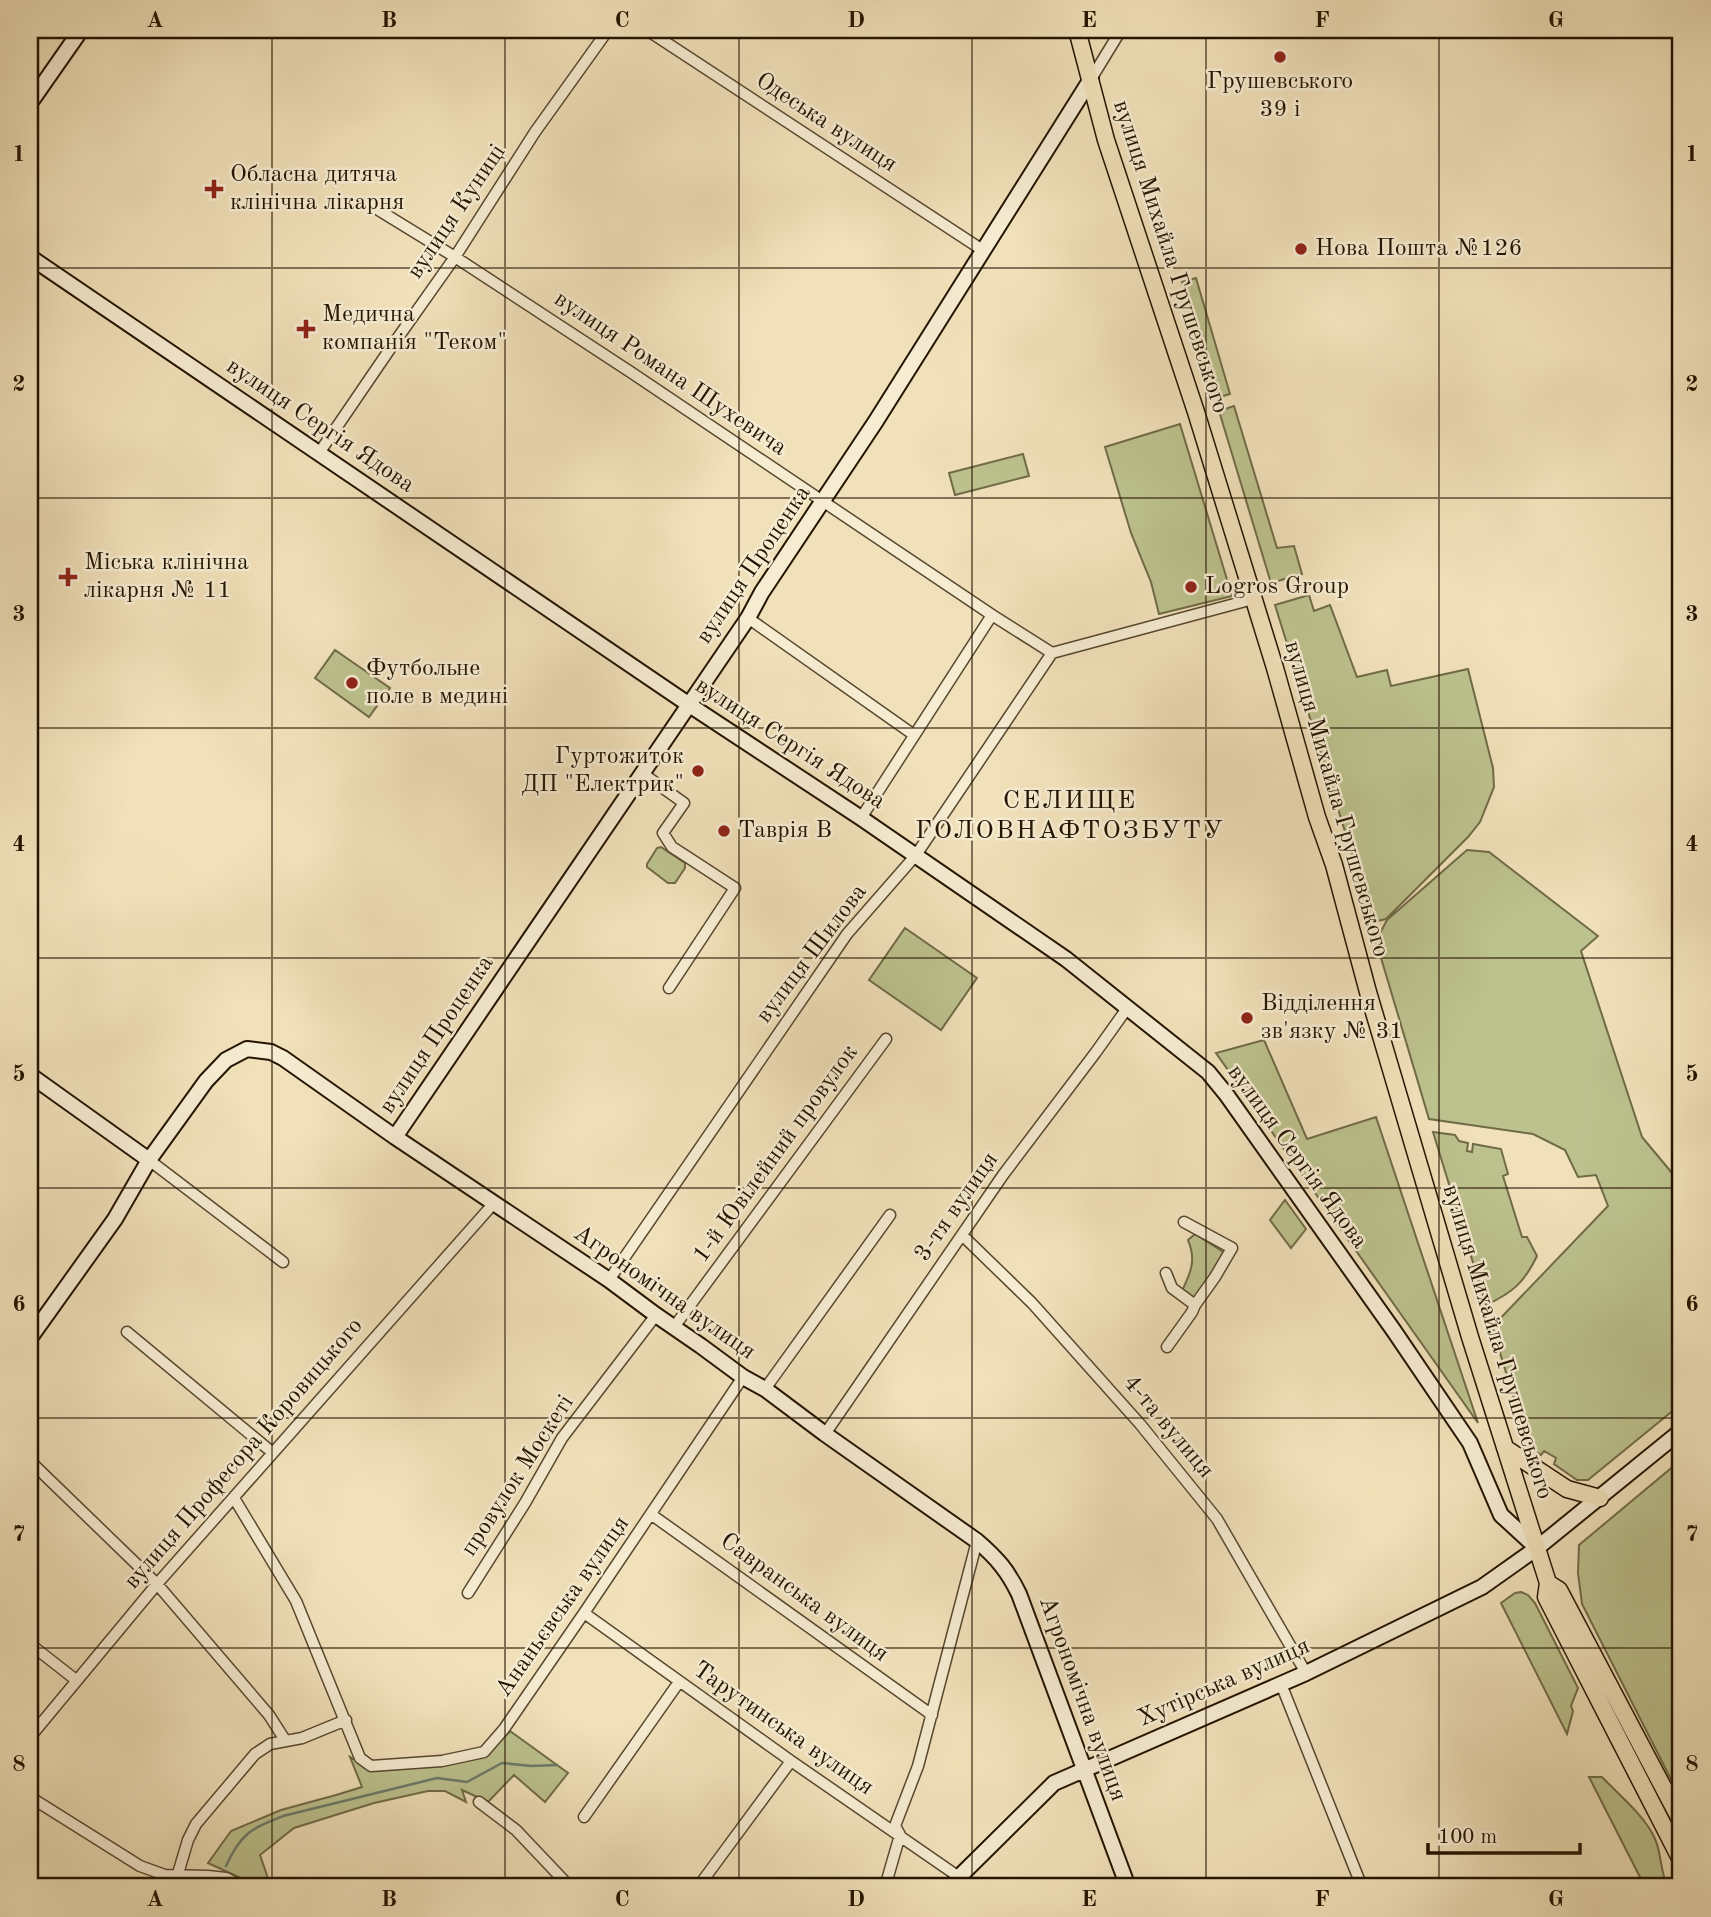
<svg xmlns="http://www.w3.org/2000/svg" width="1711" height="1917" font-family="'Old Standard TT',serif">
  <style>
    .green { fill: #bcc28e; stroke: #706b47; stroke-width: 2 }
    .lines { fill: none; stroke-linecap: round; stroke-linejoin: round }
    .stream { stroke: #6b7a6a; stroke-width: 2.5 }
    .street-casing { stroke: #57472e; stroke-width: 13 }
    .secondary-casing { stroke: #241400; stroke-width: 18 }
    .primary-casing { stroke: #241400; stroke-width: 19 }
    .street { stroke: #f6ecd2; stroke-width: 10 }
    .secondary { stroke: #f6ecd2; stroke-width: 14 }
    .primary { stroke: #f1e1ba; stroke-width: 16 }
    .grid { fill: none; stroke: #241400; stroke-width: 2; stroke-opacity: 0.55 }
    .poi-dot { fill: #8f2418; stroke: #f6ecd2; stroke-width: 2.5 }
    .labels { text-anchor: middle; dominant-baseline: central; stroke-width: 5; stroke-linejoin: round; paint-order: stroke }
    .poi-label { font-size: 24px; fill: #241400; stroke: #f6ecd2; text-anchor: start }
    .street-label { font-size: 24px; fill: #241400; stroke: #f6ecd2 }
    .neighbourhood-label { font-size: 26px; letter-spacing: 2px; fill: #241400; stroke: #f6ecd2 }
    .neatline { fill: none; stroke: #241400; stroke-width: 2.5 }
    .grid-label { font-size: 23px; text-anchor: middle; font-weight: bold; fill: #241400 }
  </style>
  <rect width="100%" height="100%" fill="#f1e1ba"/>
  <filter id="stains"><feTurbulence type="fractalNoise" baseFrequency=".00286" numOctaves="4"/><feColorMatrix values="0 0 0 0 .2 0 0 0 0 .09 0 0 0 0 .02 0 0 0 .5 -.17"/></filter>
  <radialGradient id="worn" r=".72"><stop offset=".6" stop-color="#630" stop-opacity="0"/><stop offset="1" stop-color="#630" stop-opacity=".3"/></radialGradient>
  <path class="green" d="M1196,278L1230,394L1216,398L1182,282Z
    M1234,406L1277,548L1294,546L1302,574L1271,583L1219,411Z
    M1180,424L1232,596L1159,614L1151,582L1131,533L1105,447Z
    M1023,454L1029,476L955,495L949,473Z
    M1309,595L1314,611L1330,605L1357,677L1387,670L1391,686L1468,669L1493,768L1494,787L1480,822L1468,837L1386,919L1373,922L1275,605Z
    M335,650L390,688L369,717L315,678Z
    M661,847L685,863V868L675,883H668L647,867V864L657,848Z
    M1467,850L1489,852L1598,936L1581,951L1642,1137L1672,1173L1681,1166V1404L1588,1480H1577L1554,1464L1556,1458L1544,1451L1541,1455L1530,1447L1525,1434L1492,1327L1608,1206L1596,1175L1578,1177L1565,1150L1533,1134L1429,1119L1376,941L1387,920Z
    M905,928L977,978L941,1030L869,980Z
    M1264,1040L1307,1139L1376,1117L1478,1423L1216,1053Z
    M1433,1132L1455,1135L1459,1141L1468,1143L1467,1151L1472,1152L1473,1144L1501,1149L1508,1174L1503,1176L1522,1237H1527L1537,1256C1524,1283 1512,1293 1486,1305Z
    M1285,1200L1306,1229L1291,1248L1270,1220Z
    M1195,1234L1228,1255L1198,1301L1181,1293C1190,1274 1197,1261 1188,1240Z
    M1681,1460V1799L1582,1604L1578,1573L1579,1545Z
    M1521,1592L1528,1595L1535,1603L1578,1688L1571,1706L1573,1711L1567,1734L1501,1603L1515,1593Z
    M510,1731L568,1773L545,1802L514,1775L488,1802L462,1790L466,1802L445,1791H428L374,1803L294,1828L260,1855L271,1887H260L208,1863L231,1831L281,1810L336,1795L362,1787L350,1757L373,1771L441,1765L485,1757Z
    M1589,1777H1602C1619,1795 1646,1817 1655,1839C1662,1855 1660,1872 1668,1887H1645Z"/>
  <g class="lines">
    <path class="stream" d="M226,1866C241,1833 251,1829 283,1816L437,1778L467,1782L502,1763L531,1766L557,1765"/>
    <g class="street-casing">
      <path id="street" d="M647,30L984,251
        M1091,79L1121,30
        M367,203L455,257L632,373L992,615L1052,653
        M319,453L392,346L455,257L535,132L608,30
        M748,618L914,735
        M642,773L684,803L663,833L672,847L735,888L669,988
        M861,818L992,615
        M149,1160L283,1262
        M1184,1222L1232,1248L1215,1277L1195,1305
        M962,1235L1032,1303L1140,1424L1217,1519L1306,1673
        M1166,1273L1172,1288L1195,1305L1192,1312L1167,1347
        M609,1280L847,934L916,855L1052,653L1253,599
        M674,1327L886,1039
        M127,1332L273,1453
        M765,1389L890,1215
        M825,1434L1003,1175L1096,1052L1128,1007
        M30,1461L157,1584L269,1715L285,1740
        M234,1498L296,1601L360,1758L371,1766L442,1761L484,1752L504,1729L584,1613L743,1377
        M652,1515L932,1715
        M468,1593L525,1503L562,1438L656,1315
        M584,1613L791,1761L959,1877
        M30,1644L76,1680
        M1281,1684L1362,1887
        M30,1737L157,1584L494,1203
        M30,1797L140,1866L165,1875L208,1876L226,1878L243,1887
        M479,1802L516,1830L570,1887
        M584,1817L679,1682
        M174,1887L188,1840L196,1824L255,1754L270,1744L302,1738L346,1720
        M698,1887L791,1761
        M885,1887L900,1835L895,1826L918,1766L977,1541"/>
    </g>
    <g class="secondary-casing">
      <path id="secondary" d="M30,103L81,30
        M30,257L688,704L861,818L1066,959L1208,1072L1226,1094L1394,1331L1470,1443L1501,1515L1537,1548
        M30,1075L149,1160
        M395,1137L748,618L762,592L876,421L1091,79
        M30,1338L115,1219L149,1160L206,1081L226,1060L247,1049L271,1052L283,1058L395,1137L609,1280L656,1315L701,1346L743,1377L765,1389L825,1434L977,1541C997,1558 1008,1571 1019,1594L1128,1887
        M950,1887L959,1877L1054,1783L1306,1673L1482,1587L1537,1548L1681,1431"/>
    </g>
    <g class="primary-casing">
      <path id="primary" d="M1077,30L1106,140L1196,412L1275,668L1317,817L1334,865L1368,992L1470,1337L1548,1583L1546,1597L1681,1860
        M1505,1448L1567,1489L1600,1498
        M1548,1583L1559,1590L1681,1821"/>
    </g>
    <use href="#street" class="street"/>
    <use href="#secondary" class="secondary"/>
    <use href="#primary" class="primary"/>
  </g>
  <path class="grid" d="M272,30V1887M505,30V1887M739,30V1887M972,30V1887M1206,30V1887M1439,30V1887M30,268H1681M30,498H1681M30,728H1681M30,958H1681M30,1188H1681M30,1418H1681M30,1648H1681"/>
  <g class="poi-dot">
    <circle cx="1280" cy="57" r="7"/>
    <path d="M210.5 178.5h7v7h7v7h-7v7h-7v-7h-7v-7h7z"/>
    <circle cx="1301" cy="249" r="7"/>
    <path d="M302.5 318.5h7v7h7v7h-7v7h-7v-7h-7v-7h7z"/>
    <path d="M64.5 566.5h7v7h7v7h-7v7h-7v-7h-7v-7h7z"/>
    <circle cx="1191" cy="587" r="7"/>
    <circle cx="352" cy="683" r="7"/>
    <circle cx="698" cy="771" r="7"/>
    <circle cx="724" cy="831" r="7"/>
    <circle cx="1247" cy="1018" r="7"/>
  </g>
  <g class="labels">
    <g class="poi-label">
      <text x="1280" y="82" text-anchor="middle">Грушевського<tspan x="1280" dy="28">39 і</tspan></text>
      <text x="230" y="175">Обласна дитяча<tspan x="230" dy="28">клінічна лікарня</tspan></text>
      <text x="1315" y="249">Нова Пошта №126</text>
      <text x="322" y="315">Медична<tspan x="322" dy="28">компанія "Теком"</tspan></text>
      <text x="84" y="563">Міська клінічна<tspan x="84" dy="28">лікарня № 11</tspan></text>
      <text x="1205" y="587">Logros Group</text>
      <text x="366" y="669">Футбольне<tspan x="366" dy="28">поле в медині</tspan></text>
      <text x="684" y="757" text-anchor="end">Гуртожиток<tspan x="684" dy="28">ДП "Електрик"</tspan></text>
      <text x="738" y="831">Таврія В</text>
      <text x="1261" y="1004">Відділення<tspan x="1261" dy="28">зв'язку № 31</tspan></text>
    </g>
    <g class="street-label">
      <text transform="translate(826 123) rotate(33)">Одеська вулиця</text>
      <text transform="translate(457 212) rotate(-56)">вулиця Куниці</text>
      <text transform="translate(1170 257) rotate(72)">вулиця Михайла Грушевського</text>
      <text transform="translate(670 374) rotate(34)">вулиця Романа Шухевича</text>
      <text transform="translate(320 426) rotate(34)">вулиця Сергія Ядова</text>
      <text transform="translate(754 565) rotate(-56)">вулиця Проценка</text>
      <text transform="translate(790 744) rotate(33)">вулиця Сергія Ядова</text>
      <text transform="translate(1336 799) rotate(74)">вулиця Михайла Грушевського</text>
      <text transform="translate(812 954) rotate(-53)">вулиця Шилова</text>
      <text transform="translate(437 1035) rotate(-56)">вулиця Проценка</text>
      <text transform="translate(776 1154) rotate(-54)">1-й Ювілейний провулок</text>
      <text transform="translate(1297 1157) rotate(54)">вулиця Сергія Ядова</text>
      <text transform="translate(957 1207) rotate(-55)">3-тя вулиця</text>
      <text transform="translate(664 1293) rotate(35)">Агрономічна вулиця</text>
      <text transform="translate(1497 1342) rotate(73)">вулиця Михайла Грушевського</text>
      <text transform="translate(1168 1427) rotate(50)">4-та вулиця</text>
      <text transform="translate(244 1454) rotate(-49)">вулиця Професора Коровицького</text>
      <text transform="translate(518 1476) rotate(-57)">провулок Москеті</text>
      <text transform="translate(804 1598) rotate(36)">Савранська вулиця</text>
      <text transform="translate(563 1607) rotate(-55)">Ананьєвська вулиця</text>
      <text transform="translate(1224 1683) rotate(-24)">Хутірська вулиця</text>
      <text transform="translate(1082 1699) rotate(70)">Агрономічна вулиця</text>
      <text transform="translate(783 1729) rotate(35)">Тарутинська вулиця</text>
    </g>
    <g class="neighbourhood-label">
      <text x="1070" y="801">СЕЛИЩЕ<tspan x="1070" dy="30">ГОЛОВНАФТОЗБУТУ</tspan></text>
    </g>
  </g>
  <rect width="1711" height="1917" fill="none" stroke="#f1e1ba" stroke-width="77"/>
  <path d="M1428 1843v10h152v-10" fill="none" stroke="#241400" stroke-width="3.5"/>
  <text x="1438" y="1843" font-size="21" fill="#241400" stroke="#f6ecd2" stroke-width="5" paint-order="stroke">100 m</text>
  <rect x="38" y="38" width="1634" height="1840" class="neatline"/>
  <g class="grid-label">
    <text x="155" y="27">A</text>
    <text x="389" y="27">B</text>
    <text x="622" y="27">C</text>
    <text x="856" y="27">D</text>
    <text x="1089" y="27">E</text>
    <text x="1322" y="27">F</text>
    <text x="1556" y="27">G</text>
    <text x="19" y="161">1</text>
    <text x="1692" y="161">1</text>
    <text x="19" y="391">2</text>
    <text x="1692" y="391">2</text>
    <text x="19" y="621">3</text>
    <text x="1692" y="621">3</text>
    <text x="19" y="851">4</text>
    <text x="1692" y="851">4</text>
    <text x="19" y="1081">5</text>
    <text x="1692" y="1081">5</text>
    <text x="19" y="1311">6</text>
    <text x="1692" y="1311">6</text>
    <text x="19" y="1541">7</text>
    <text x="1692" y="1541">7</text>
    <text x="19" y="1771">8</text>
    <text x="1692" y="1771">8</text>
    <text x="155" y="1906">A</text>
    <text x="389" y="1906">B</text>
    <text x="622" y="1906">C</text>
    <text x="856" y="1906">D</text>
    <text x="1089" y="1906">E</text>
    <text x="1322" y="1906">F</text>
    <text x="1556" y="1906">G</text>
  </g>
  <rect width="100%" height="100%" filter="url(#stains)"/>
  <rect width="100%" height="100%" fill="url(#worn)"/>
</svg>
